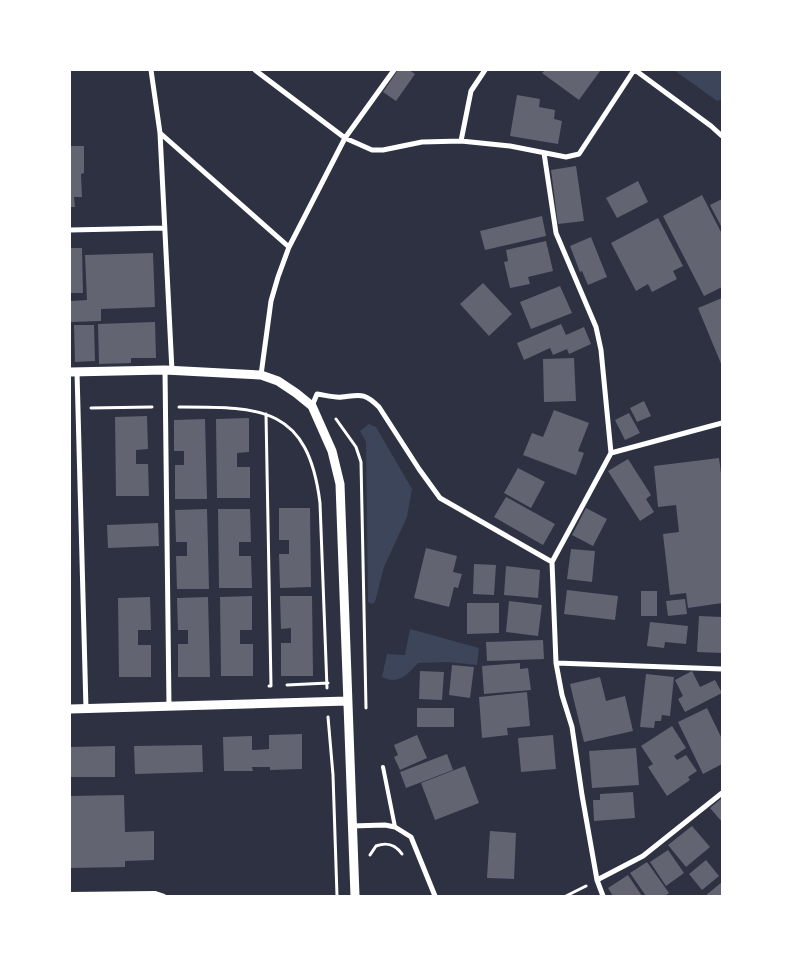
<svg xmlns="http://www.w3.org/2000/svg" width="792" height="966" font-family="Manrope,sans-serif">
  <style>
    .green { fill: #3c4559 }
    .building { fill: #626471 }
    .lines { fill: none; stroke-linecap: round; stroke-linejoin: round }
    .path { stroke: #fff; stroke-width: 3 }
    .service { stroke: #fff; stroke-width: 4 }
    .minor { stroke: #fff; stroke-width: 5 }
    .tertiary { stroke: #fff; stroke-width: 9 }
  </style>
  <rect width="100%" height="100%" fill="#2d3142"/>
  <path class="green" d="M674,70H722V99L717,101Z
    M369,424L376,427L412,489L407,517L384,567L375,602L372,604L368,602L366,442L360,431Z
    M410,629L479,648L477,665L448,662L418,663C407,675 399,685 382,677L387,654L405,655Z"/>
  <path class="building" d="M398,70H409L415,74L396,101L383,92Z
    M545,70H599L600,71L579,100L542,73Z
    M517,95L540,99L539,107L555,110L554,119L562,121L558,144L510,136Z
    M70,146H84V173L81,174L82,197H74L75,207H70Z
    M576,166L584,221L558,224L551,170Z
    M638,181L648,202L617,218L606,198Z
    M702,195L722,234V287L704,296L663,216Z
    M722,199V228L710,205Z
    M542,216L546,236L485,250L480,231Z
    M658,218L683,266L673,271L677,279L652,292L648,284L636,291L611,243Z
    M591,237L607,277L588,285L582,271L580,272L570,246Z
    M546,241L553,271L528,277L530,284L510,288L504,262L508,261L506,250Z
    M70,248H82L83,293H70Z
    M153,253L155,307L101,309V321L71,322V301L87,300L85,255Z
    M483,283L512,314L489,336L460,304Z
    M560,286L572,313L531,329L520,302Z
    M722,298V366L698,308Z
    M155,322L156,358H131V363L99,364L98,324Z
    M561,324L566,335L584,327L591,344L569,354L567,349L553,355L550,348L524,360L517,343Z
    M74,325H94L95,361L75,362Z
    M574,358L576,401L544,402L543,359Z
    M644,401L651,416L637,422L630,408Z
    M554,410L589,423L578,451L584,453L576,475L523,455L532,433L543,437Z
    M629,413L640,433L625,440L615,420Z
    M147,416L148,449L136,450V464H148L149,496H116L115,417Z
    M249,418V452L237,453V467H250V498H217L216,419Z
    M205,419L207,499H175V465H184V451H174V420Z
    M719,458L722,481V603L688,608L686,593L670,595L663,534L679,532L676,505L658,507L654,466Z
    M628,459L651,495L646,499L654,512L640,521L608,471Z
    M518,468L545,482L531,508L504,493Z
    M506,497L555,524L543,545L494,517Z
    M279,508H310L311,587L280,588L279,554H289V540H279Z
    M586,508L607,519L593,546L572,535Z
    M207,509L209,589H177L176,556H187V542H176L175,510Z
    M218,509H250L251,542H239V556H251L252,588H219Z
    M158,523L159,546L108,548L107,525Z
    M426,548L457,556L453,572L462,574L458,588L454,587L449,607L414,598Z
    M571,549L595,551L592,582L567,579Z
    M474,564L496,565L494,595L473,594Z
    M506,566L540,570L538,598L504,595Z
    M567,590L618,596L615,620L564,614Z
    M641,591H657V616H641Z
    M252,596V630H240V644H253V676H221L220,597Z
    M280,596H312L313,676H281V643H291V628L281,629Z
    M150,597L151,630H138V645H151V677H119L118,598Z
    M208,597L210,677H178V644H188V630H178L177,598Z
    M685,599L687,614L668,616L666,601Z
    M509,601L542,605L538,636L506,632Z
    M467,603H499V633L467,634Z
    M699,616L722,617V653L697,652Z
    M650,622L688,626L686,644L665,642L664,648L647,646Z
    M543,640L544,659L487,661L486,642Z
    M520,663V669L528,668L531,690L484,694L482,666Z
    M452,665L474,667L470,698L449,695Z
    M420,671L444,672L442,700L419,699Z
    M692,671L700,687L715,680L722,693L685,712L678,699L683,696L675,680Z
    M646,674L674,677L670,716L662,715L661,721H655L654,728L640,727Z
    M600,677L606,701L625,696L633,731L584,742L570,684Z
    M527,692L530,726L507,728L508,735L482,738L479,697Z
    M417,708H454V727H417Z
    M707,708L722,739V764L703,774L678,722Z
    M672,726L686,748L674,756L677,760L686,755L697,771L688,777L690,780L667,796L648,767L653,764L641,746Z
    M302,734V769L270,770V767H252L253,771H224L223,737L252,736V750L269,749V735Z
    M417,735L427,758L400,770L394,757L398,755L394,745Z
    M553,735L556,769L521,772L518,738Z
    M202,745L203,772L135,774L134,746Z
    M115,746V777H70V747Z
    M636,748L639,785L592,788L589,751Z
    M447,754L453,770L406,788L400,772Z
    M465,766L479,803L435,820L421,783Z
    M633,792L635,818L594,821L593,800H600V794Z
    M124,795L125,832L154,831V860L125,861V867L70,868V796Z
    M722,798V822L710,808Z
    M692,826L710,847L686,867L668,845Z
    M490,831L516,833L514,879L487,878Z
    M668,850L684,873L666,886L650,862Z
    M706,860L719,876L702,890L689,874Z
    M647,862L669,893L665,896H646L630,873Z
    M628,875L642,896H613L608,888Z
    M722,882V896H705Z"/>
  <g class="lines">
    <path class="path" d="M179,407C261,407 308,406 320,503L327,688
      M91,408L152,407
      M266,414L271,686H269
      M336,419L356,447L361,462L366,708
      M287,685L328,683
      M328,717L333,775L337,896
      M370,855L376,846C387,842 395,844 402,854
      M566,896L586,886"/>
    <path class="service" d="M383,767L395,827
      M70,894L155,893L164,896"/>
    <path class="minor" d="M151,70L160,133L172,371
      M255,70L345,138L372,150H383L422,142L461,141L510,146L566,157L579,154L634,70
      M635,70L711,126L722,136
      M160,133L289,247
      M461,141L471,91L485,70
      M544,153L556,233L596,327L601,350L611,453L552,562L556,663L562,695L572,727L582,795L597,880L603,896
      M70,230L164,228
      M165,370L169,706
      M77,372L86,709
      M261,375L271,301L278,277L289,247L345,138L394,70
      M312,406L317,394C325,395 334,398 342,397C360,395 364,392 379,407L419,469L440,498L552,562
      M611,453L722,423
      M556,663L722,669
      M351,826L385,825L395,827L411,837L435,896
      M597,880L643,856L722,793"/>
    <path class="tertiary" d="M70,372L165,370L261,375L278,381L296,393L312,406L332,451L340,484L355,896
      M70,709L347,701"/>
  </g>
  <rect width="792" height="966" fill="none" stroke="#ffffff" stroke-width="142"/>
</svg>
